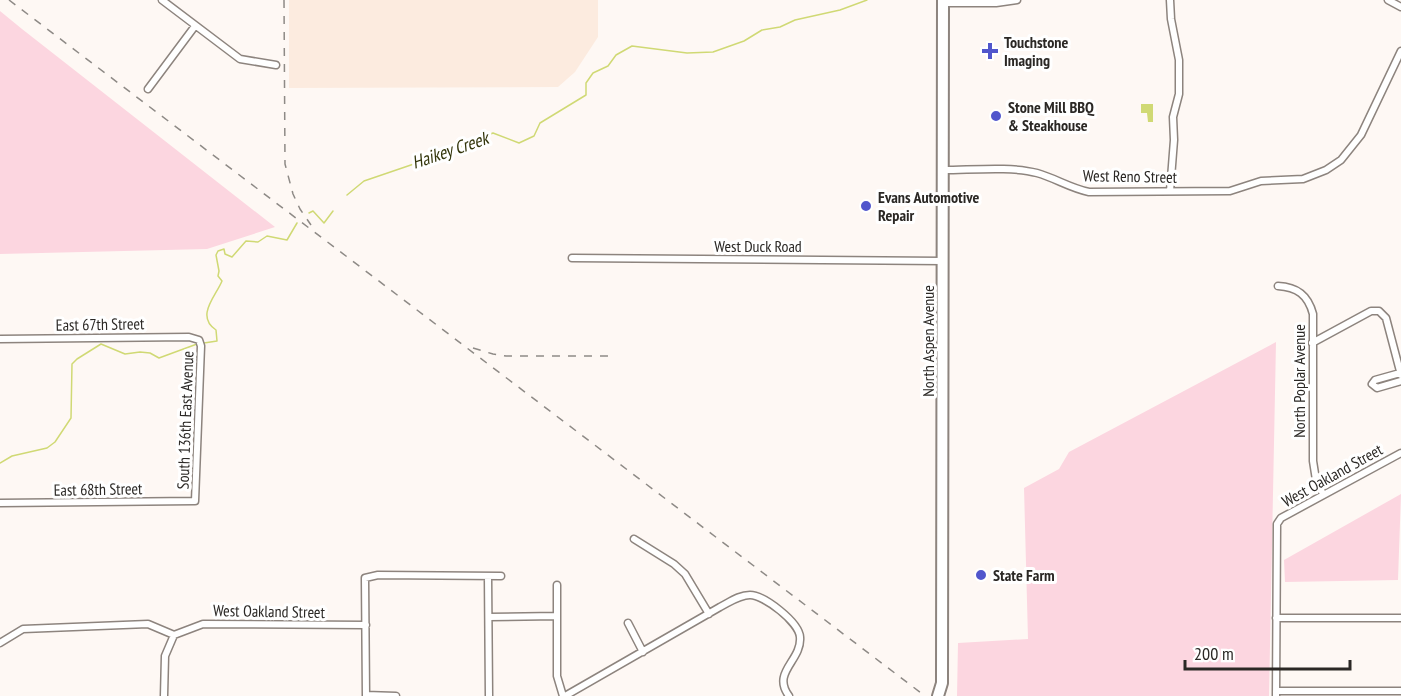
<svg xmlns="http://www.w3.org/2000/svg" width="1401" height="696" font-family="'PT Sans Narrow',sans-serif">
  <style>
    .built { fill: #fcebdf }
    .green { fill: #fcd6e0 }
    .water { fill: #d0d974 }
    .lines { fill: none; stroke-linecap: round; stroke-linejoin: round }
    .stream { stroke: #d0d974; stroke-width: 1.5 }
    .minor-casing { stroke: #8d847e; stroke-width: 9 }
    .primary-casing { stroke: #8d847e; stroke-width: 14 }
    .minor { stroke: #fff; stroke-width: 6 }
    .primary { stroke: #fff; stroke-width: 10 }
    .rail { stroke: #8e8a86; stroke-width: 1.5; stroke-dasharray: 8 8; stroke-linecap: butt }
    .poi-dot { fill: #5156cc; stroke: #fff; stroke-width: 2 }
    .labels { text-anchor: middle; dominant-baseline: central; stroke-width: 6; stroke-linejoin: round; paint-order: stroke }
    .poi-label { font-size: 16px; font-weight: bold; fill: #2b2825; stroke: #fff; text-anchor: start }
    .street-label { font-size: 16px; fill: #2b2825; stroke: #fff }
    .water-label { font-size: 18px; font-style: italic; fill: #323409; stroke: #fff }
  </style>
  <rect width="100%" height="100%" fill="#fef8f4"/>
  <path class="built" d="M289,0H598V37L575,72L558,87L289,88Z"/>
  <path class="green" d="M0,11L22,29L275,227L207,249L0,254Z
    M1276,342L1269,696H957L958,643L1028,639L1024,488L1059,469L1069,452Z
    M1401,494L1398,580L1285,582L1284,560Z"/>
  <path class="water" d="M1141,104H1153V122H1148L1147,113H1141Z"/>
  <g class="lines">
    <path class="stream" d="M347,195L364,181L449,152L493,133L519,143L534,136L540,123L586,95V83L593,73L608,66L616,55L632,46L687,53L713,52L744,41L762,30L780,27L795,20L840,10L867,0
      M309,213L313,211L324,223L333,211
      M204,343L217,341L216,330C195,316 216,296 222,281L218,276L219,271L216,255L218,251L224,249L225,254L232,257L246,241L258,242L267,236L287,240L297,223
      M0,463L12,456L47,448L55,442L71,418L72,364L77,359L101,344L125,354L140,352L150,353L159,358L197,344"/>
    <g class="minor-casing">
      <path id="minor" d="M162,0L240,59L276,65
        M1388,0L1401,7
        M943,3H996L1017,0
        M148,89L195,26
        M944,170C971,170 1011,166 1037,173C1055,178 1070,188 1089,192L1230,191L1261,181L1303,179L1326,170L1341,160L1361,135L1401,51
        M1170,191L1174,140L1173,117L1179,94V60L1171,19L1170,0
        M572,258L943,261
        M1278,286C1297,287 1308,295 1313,314V461L1316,480L1323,494
        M0,339L189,337L199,340L201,346L195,501L0,503
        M1312,343L1371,311H1379L1386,318L1401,375
        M1400,373L1375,380L1372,384L1377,388L1401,381
        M634,539L674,564L685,574L709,614
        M488,576L489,696
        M557,585V676L563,696
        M489,617L557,616
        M1276,618H1401
        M628,623L643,652
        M0,643L23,629L148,624L174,635L203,624L366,625
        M1276,691H1401
        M366,695L396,696
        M164,696L165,656L174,635
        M366,696L365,578L378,575L501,576
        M565,696L720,607C730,602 739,595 750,595C764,595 799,622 800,637C802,661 771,672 789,696
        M1276,696L1277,524L1281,518L1401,453"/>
    </g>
    <g class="primary-casing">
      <path id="primary" d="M938,696L942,683L943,0"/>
    </g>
    <use href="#minor" class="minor"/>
    <use href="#primary" class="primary"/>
    <path class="rail" d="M9,0L925,696
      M284,0L285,164L293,194L300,209L311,225
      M473,348L493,354L506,356H615"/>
  </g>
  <g class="poi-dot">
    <path d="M987 42h6v6h6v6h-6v6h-6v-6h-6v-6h6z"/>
    <circle cx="996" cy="116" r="6"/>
    <circle cx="866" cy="206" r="6"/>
    <circle cx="981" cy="575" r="6"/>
  </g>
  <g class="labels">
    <g class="poi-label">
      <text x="1004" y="42">Touchstone<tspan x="1004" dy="18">Imaging</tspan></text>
      <text x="1008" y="107">Stone Mill BBQ<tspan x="1008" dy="18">&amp; Steakhouse</tspan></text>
      <text x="878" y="197">Evans Automotive<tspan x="878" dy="18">Repair</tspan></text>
      <text x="993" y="575">State Farm</text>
    </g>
    <g class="street-label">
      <text transform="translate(1130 176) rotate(1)">West Reno Street</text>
      <text x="758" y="246">West Duck Road</text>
      <text transform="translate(100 324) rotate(-1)">East 67th Street</text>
      <text transform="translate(928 341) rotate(-90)">North Aspen Avenue</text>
      <text transform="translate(1299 381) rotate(-90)">North Poplar Avenue</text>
      <text transform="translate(185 420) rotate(-88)">South 136th East Avenue</text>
      <text transform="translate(1332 475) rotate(-29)">West Oakland Street</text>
      <text transform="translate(98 489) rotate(-1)">East 68th Street</text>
      <text transform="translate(269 611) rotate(1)">West Oakland Street</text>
    </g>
    <g class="water-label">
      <text transform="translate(450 150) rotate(-19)">Haikey Creek</text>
    </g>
  </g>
  <path d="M1185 660v9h165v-9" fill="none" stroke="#2b2825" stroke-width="3"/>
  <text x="1194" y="660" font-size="18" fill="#2b2825" stroke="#ffffff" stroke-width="4.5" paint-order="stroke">200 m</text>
</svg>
